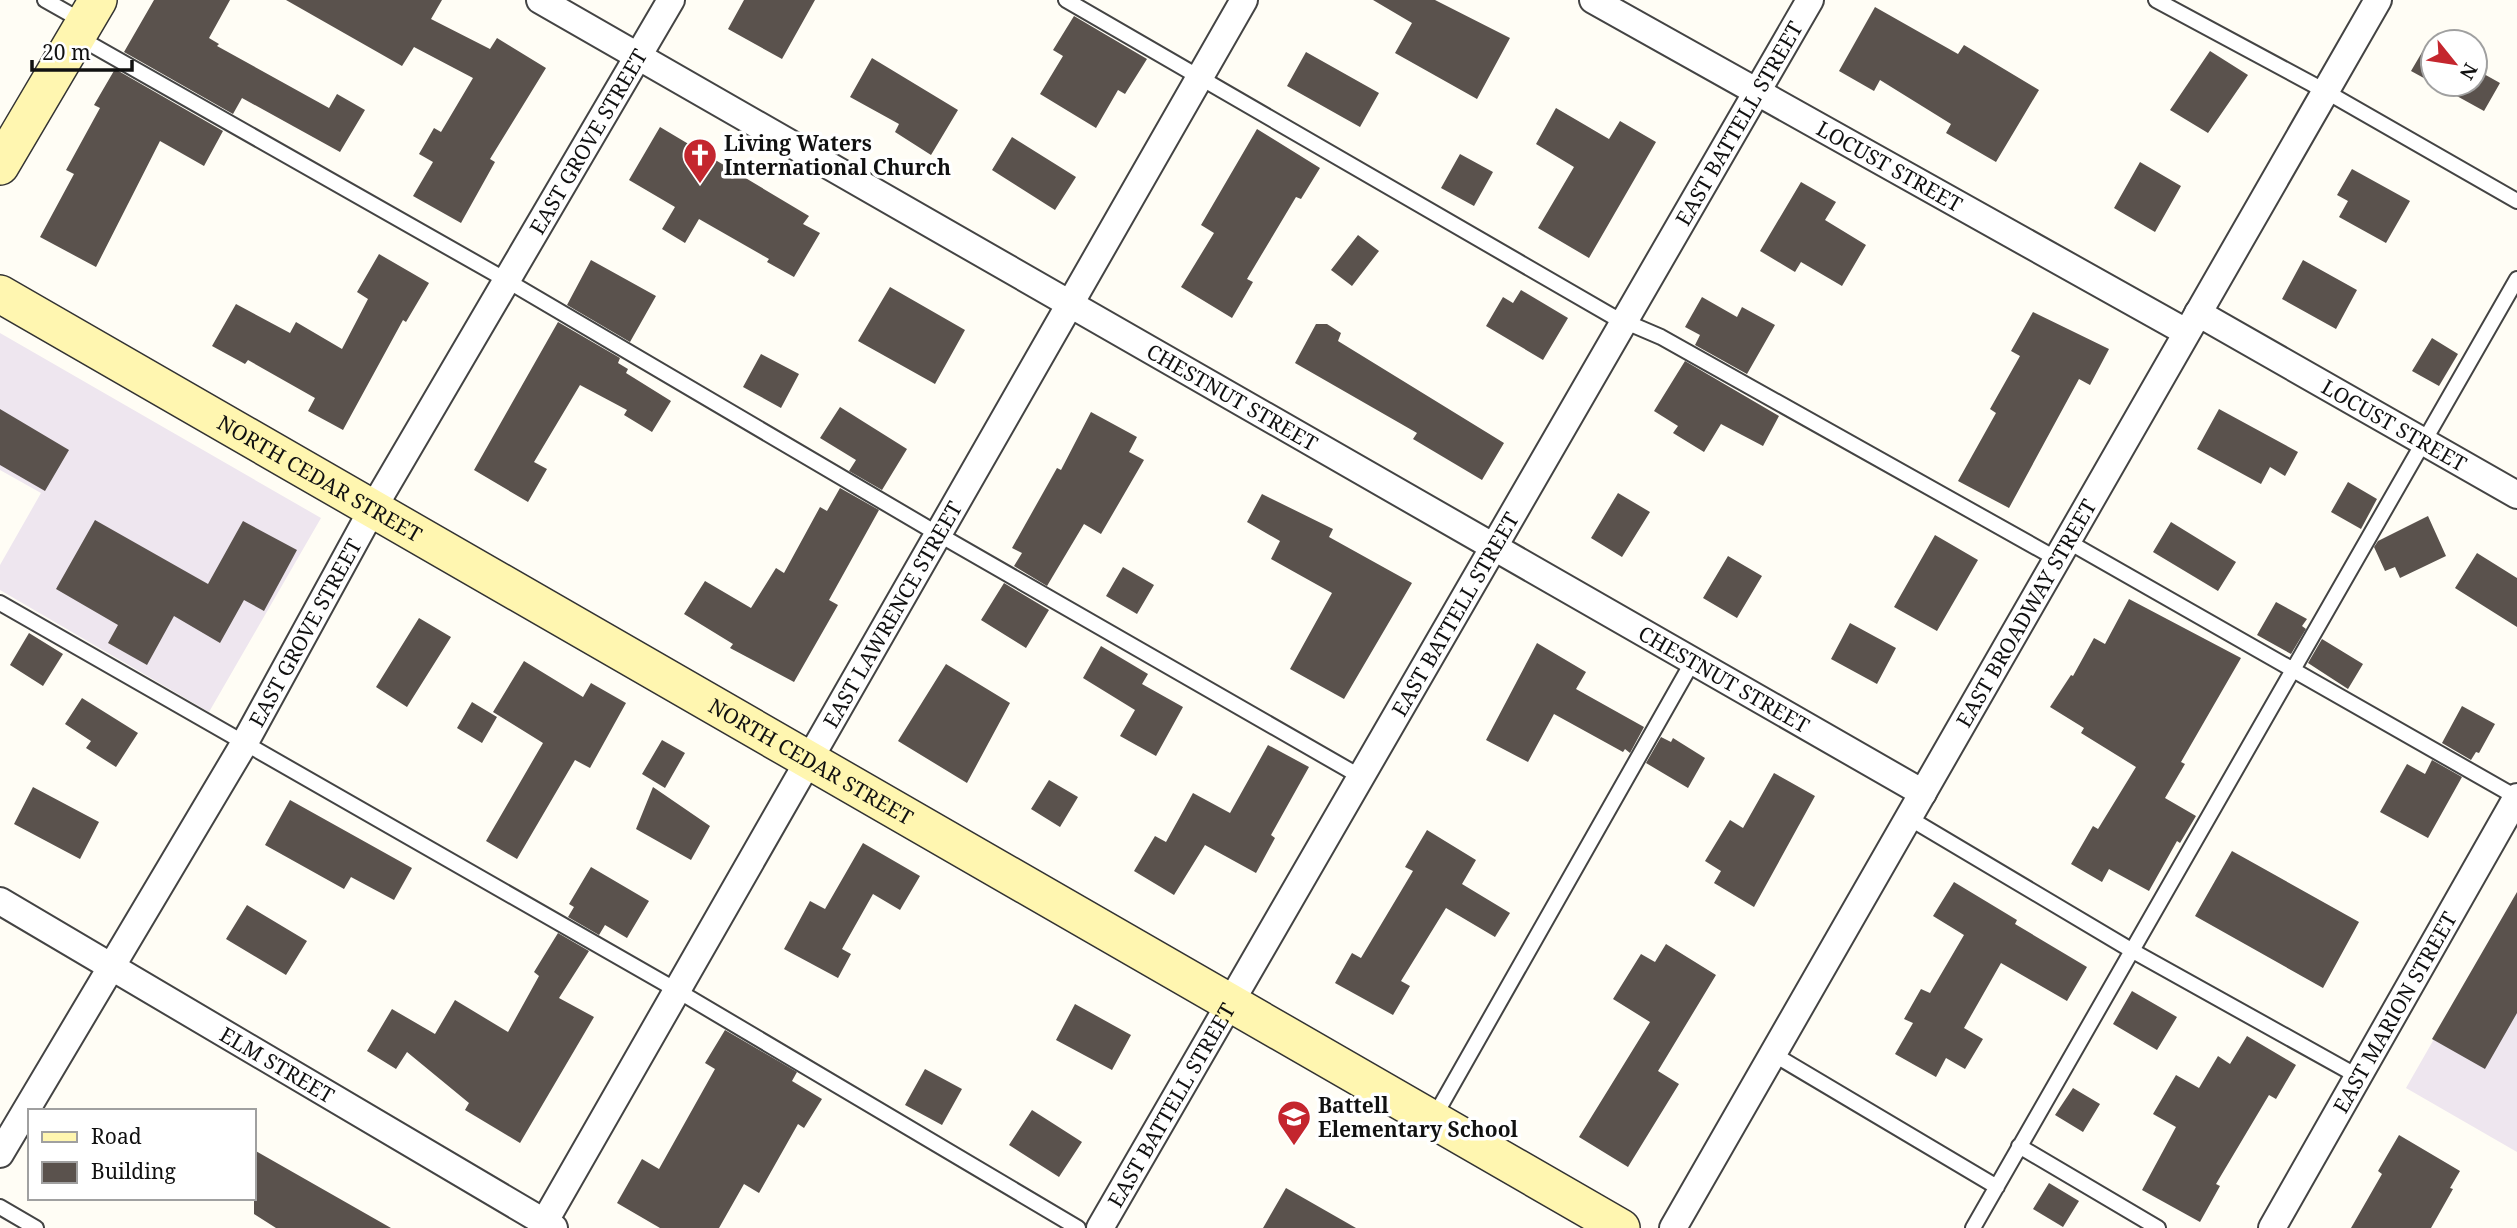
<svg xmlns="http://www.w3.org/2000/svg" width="2517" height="1228" font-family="'Noto Serif',serif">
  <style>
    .industrial { fill: #eee6ef }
    .building { fill: #5a524d }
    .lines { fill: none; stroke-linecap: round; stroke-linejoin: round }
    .lane-casing { stroke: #444; stroke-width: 18 }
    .street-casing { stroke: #444; stroke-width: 30 }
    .secondary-casing { stroke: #333; stroke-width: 40 }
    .lane { stroke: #fff; stroke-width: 14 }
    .street { stroke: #fff; stroke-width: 26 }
    .secondary { stroke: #fff6b0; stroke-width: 37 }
    .labels { text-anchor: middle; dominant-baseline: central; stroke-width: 7; stroke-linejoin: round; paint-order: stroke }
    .street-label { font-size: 21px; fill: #111; stroke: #fff }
    .poi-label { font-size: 21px; font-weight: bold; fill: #111; stroke: #fff; text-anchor: start }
  </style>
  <rect width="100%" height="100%" fill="#fffdf5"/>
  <path class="industrial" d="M0,333L321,518L209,712L0,590V565L41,493L0,470Z
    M2517,894V1152L2406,1088Z"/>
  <path class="building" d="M154,0H230L209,38L219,44L217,46L329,108L337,94L365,110L340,152L242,98L233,114L124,52Z
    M286,0H442L431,19L490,49L497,38L546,68L490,159L495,162L461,223L413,196L433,162L419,154L434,128L441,132L473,78L414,47L402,66Z
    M744,0H815L782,59L728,29Z
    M1373,0H1435L1510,38L1477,99L1395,53L1412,23Z
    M1875,7L1958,54L1964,45L2039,90L1996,162L1946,133L1951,124L1880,80L1874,91L1839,71Z
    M1074,16L1147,59L1125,94L1118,90L1096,128L1040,94L1063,56L1053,50Z
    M2428,42L2433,45V83L2411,71Z
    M2210,51L2248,75L2208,133L2170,110Z
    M1306,52L1379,93L1360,127L1287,86Z
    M872,58L958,110L931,155L895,132L899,124L850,97Z
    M115,69L223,131L204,166L160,141L96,267L40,237L74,174L66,170L100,108L94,105Z
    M2475,69L2500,83L2484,111L2435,84H2475Z
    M1556,108L1609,139L1620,121L1656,142L1589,258L1538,228L1574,167L1536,144Z
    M660,127L809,216L803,224L820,233L794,277L767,262L769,259L699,219L685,243L662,229L675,207L629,180Z
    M1257,129L1320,168L1301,199L1296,197L1247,279L1253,282L1232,318L1181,287L1214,233L1201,225Z
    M1012,137L1076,177L1055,210L992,170Z
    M1460,154L1493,172L1474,206L1441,188Z
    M2140,162L2181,186L2155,232L2114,208Z
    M2352,169L2410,201L2386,243L2339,217L2348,201L2337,195Z
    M1801,182L1836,202L1825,220L1866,245L1842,286L1801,262L1795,272L1760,251Z
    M1358,235L1379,251L1352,286L1331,270Z
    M379,254L429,283L406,322L403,320L343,430L308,411L315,398L248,360L245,364L212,346L236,304L290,333L296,322L342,349L368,299L357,292Z
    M591,260L656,296L630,342L567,305Z
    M2303,260L2357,290L2336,329L2282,299Z
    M890,287L965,330L935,384L858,341Z
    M1521,290L1568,318L1543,360L1486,326L1503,297L1513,303Z
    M1702,297L1737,317L1742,307L1775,325L1747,374L1695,345L1700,335L1685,327Z
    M2033,312L2109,349L2090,385L2079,379L2009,508L1958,481L1996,413L1990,409L2020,356L2011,351Z
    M558,322L620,358L618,363L628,369L626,373L671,401L652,432L624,415L627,410L580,385L534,462L547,469L528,502L474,470Z
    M1316,324H1327L1341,333L1338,341L1504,443L1482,480L1413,439L1417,433L1295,363Z
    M2432,338L2458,354L2439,386L2412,371Z
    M761,354L799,374L781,408L743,387Z
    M1685,361L1779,416L1763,446L1721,424L1704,452L1673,433L1678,426L1654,411Z
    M840,407L907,449L882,490L849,471L856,460L820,438Z
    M0,409L69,450L45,491L0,465Z
    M2219,409L2298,452L2285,476L2270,467L2261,484L2197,449Z
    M1091,412L1137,437L1129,452L1144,460L1101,534L1084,524L1047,586L1014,566L1022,553L1012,548L1057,468L1061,470Z
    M2348,482L2377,499L2361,529L2331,512Z
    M840,488L879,510L829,600L838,605L794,682L730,648L733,644L684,614L705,581L751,608L776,568L784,573L820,507L827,511Z
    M1618,493L1650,512L1622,557L1591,538Z
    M1262,494L1333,529L1329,537L1412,583L1344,699L1290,669L1332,593L1271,559L1280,541L1247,522Z
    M2428,516L2446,556L2400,578L2395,567L2385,571L2374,547L2378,541Z
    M95,520L208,584L243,521L297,550L264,611L244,600L220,643L174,616L147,665L108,643L118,625L56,589Z
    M2171,522L2236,562L2218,591L2153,552Z
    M1935,535L1978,560L1937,631L1894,607Z
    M2477,553L2517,578V627L2455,588Z
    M1728,556L1762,576L1737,618L1703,598Z
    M1123,567L1154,585L1137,614L1106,596Z
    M1004,583L1049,610L1026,648L981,620Z
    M2129,599L2241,658L2181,762L2185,764L2165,798L2196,816L2180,843L2177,841L2149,891L2109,869L2102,882L2071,864L2093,826L2098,829L2136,767L2081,733L2084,728L2050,707L2071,675L2073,676L2094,638L2105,644Z
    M2276,602L2307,619L2302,626L2306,629L2291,654L2257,635Z
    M419,618L451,637L407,707L376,687Z
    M1850,623L1896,648L1877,684L1831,659Z
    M29,633L63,654L43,686L10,665Z
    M2322,639L2363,664L2348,689L2308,663Z
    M1537,643L1586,672L1576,689L1644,727L1630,753L1625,749L1623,752L1554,714L1528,762L1486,740Z
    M1101,646L1148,674L1142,684L1183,707L1156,756L1120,736L1135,710L1083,678Z
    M524,661L583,697L591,683L626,703L590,768L575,760L517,859L486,841L543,743L493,712Z
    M946,664L1010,703L967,783L898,741Z
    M82,698L138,733L116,767L86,748L91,741L65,724Z
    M472,702L497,717L482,743L457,728Z
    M2462,706L2495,724L2479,753L2476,752L2471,760L2442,743Z
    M1661,737L1671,742L1673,738L1705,758L1688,788L1646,763Z
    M662,740L685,753L665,788L642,774Z
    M1268,745L1309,767L1271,835L1275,838L1256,873L1205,845L1174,895L1134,871L1155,836L1166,842L1193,793L1230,813Z
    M2432,760L2462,777L2428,838L2380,812L2407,764L2425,774Z
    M1774,773L1815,796L1754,907L1714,883L1721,871L1705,861L1730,820L1743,828Z
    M1049,780L1078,797L1060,827L1031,809Z
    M33,787L99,822L80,859L14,824Z
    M653,787L710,826L691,860L636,829Z
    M290,800L412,868L394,900L351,877L344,889L265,845Z
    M1427,830L1476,860L1462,884L1510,913L1495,937L1446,908L1401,981L1410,986L1393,1015L1335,983L1352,953L1361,958L1413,871L1405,867Z
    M863,843L920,876L900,910L873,894L842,949L851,954L838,978L784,949L810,901L825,909Z
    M2232,851L2359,922L2323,988L2195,916Z
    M591,867L649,901L627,938L605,925L599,935L568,917L574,907L569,904Z
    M1954,882L2017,920L2015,924L2087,967L2067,1001L2001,963L1964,1028L1983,1039L1965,1069L1946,1058L1936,1077L1895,1054L1913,1023L1904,1019L1921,989L1930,993L1964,935L1933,916Z
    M2517,892V1013L2485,1069L2432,1039Z
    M247,905L307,941L286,975L226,939Z
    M558,933L589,951L559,998L594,1017L520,1143L465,1110L469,1103L407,1052L396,1069L367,1051L392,1009L435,1034L455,1000L508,1032L539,976L534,972Z
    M1666,944L1716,975L1658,1071L1679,1084L1628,1167L1579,1137L1650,1022L1613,999L1641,954L1655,962Z
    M2132,991L2177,1017L2157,1050L2113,1024Z
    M1075,1004L1131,1035L1112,1070L1056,1040Z
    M725,1030L797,1072L792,1081L822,1099L804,1128L798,1124L759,1193L744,1184L719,1228H660L617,1203L642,1159L659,1169L715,1069L705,1063Z
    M2247,1036L2296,1065L2276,1099L2269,1095L2216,1184L2220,1186L2200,1222L2142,1190L2176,1127L2153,1114L2176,1075L2199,1088L2218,1056L2230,1064Z
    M925,1069L962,1089L942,1125L905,1105Z
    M2073,1088L2100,1104L2083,1132L2055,1115Z
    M1032,1110L1082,1142L1059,1177L1009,1145Z
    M2399,1135L2460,1171L2450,1188L2453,1189L2431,1228H2351L2382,1174L2378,1171Z
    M254,1150L391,1228H276L254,1214Z
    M2049,1183L2079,1201L2063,1227L2033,1209Z
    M1286,1188L1356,1228H1263Z"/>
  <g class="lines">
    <g class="lane-casing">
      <path id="lane" d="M45,0L84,22
        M1066,0L1612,316L1661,337L2057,559
        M2156,0L2325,91L2517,201
        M78,37L506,280L938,534L1361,777
        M2067,541L2516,797
        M0,603L678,991L1078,1228
        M1909,818L2131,950L2359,1077
        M1773,1054L1997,1187
        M1433,1119L1693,661
        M2019,1146L2158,1228
        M0,1207L36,1228
        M1973,1228L2517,279"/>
    </g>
    <g class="street-casing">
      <g id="street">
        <path id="s1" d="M540,0L1923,793"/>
        <path id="s2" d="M1593,0L2186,332"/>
        <path id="s3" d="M2198,313L2517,495"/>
        <path id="s4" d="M0,901L554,1228"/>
        <path id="s5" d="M0,1154L244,744L372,510L671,0"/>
        <path id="s6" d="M541,1228L1244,0"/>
        <path id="s7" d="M1100,1228L1810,0"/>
        <path id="s8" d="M1673,1228L2378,0"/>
        <path id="s9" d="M2272,1228L2517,797"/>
      </g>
    </g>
    <g class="secondary-casing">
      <g id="secondary">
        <path d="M0,166L98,0"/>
        <path id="s10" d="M0,294L1621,1228"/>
      </g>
    </g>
    <use href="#lane" class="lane"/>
    <use href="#street" class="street"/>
    <use href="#secondary" class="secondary"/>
  </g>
  <defs>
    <g id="church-pin" transform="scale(1.75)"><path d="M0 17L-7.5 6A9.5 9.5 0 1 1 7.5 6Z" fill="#c4262e" stroke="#fff"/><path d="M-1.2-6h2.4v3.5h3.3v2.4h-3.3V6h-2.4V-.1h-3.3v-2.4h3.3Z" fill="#fff"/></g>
    <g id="school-pin" transform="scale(1.75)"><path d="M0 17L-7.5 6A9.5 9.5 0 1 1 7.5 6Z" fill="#c4262e" stroke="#fff"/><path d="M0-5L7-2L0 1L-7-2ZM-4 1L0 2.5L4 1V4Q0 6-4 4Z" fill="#fff"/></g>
  </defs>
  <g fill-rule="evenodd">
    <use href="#church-pin" x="700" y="155"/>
    <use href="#school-pin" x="1294" y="1117"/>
  </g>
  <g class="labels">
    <g class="street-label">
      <text stroke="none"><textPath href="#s7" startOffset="1276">EAST BATTELL STREET</textPath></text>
      <text stroke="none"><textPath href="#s5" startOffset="1171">EAST GROVE STREET</textPath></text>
      <text stroke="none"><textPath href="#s2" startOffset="340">LOCUST STREET</textPath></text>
      <text stroke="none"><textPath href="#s1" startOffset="798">CHESTNUT STREET</textPath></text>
      <text stroke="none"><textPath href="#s3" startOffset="226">LOCUST STREET</textPath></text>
      <text stroke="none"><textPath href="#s10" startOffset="369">NORTH CEDAR STREET</textPath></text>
      <text stroke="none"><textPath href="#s6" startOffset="707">EAST LAWRENCE STREET</textPath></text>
      <text stroke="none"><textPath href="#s7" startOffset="709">EAST BATTELL STREET</textPath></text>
      <text stroke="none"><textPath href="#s8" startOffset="709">EAST BROADWAY STREET</textPath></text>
      <text stroke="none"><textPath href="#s5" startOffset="604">EAST GROVE STREET</textPath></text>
      <text stroke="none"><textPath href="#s1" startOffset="1365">CHESTNUT STREET</textPath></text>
      <text stroke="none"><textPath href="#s10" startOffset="936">NORTH CEDAR STREET</textPath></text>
      <text stroke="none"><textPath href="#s9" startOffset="248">EAST MARION STREET</textPath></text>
      <text stroke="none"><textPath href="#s4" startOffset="322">ELM STREET</textPath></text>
      <text stroke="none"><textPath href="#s7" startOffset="142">EAST BATTELL STREET</textPath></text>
    </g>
    <g class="poi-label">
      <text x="724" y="143">Living Waters<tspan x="724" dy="24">International Church</tspan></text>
      <text x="1318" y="1105">Battell<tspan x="1318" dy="24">Elementary School</tspan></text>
    </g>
  </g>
  <rect x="28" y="1109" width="228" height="91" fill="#ffffff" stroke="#a0a0a0" stroke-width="2"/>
  <rect x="42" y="1132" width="35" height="10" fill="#fff6b0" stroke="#a0a0a0" stroke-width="2"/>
  <text x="91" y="1144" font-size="21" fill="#111111">Road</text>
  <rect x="42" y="1162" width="35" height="21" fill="#5a524d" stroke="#a0a0a0" stroke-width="2"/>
  <text x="91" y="1179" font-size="21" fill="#111111">Building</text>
  <g transform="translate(2454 63) rotate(120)"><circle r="33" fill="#ffffff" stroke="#a0a0a0" stroke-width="2"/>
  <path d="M0-5L12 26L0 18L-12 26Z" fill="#c4262e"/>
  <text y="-10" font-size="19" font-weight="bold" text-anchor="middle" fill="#111111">N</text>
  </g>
  <path d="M32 60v10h100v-10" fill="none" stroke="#111111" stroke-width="3.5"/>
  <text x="42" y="60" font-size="21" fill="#111111" stroke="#ffffff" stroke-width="5" paint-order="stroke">20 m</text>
</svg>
